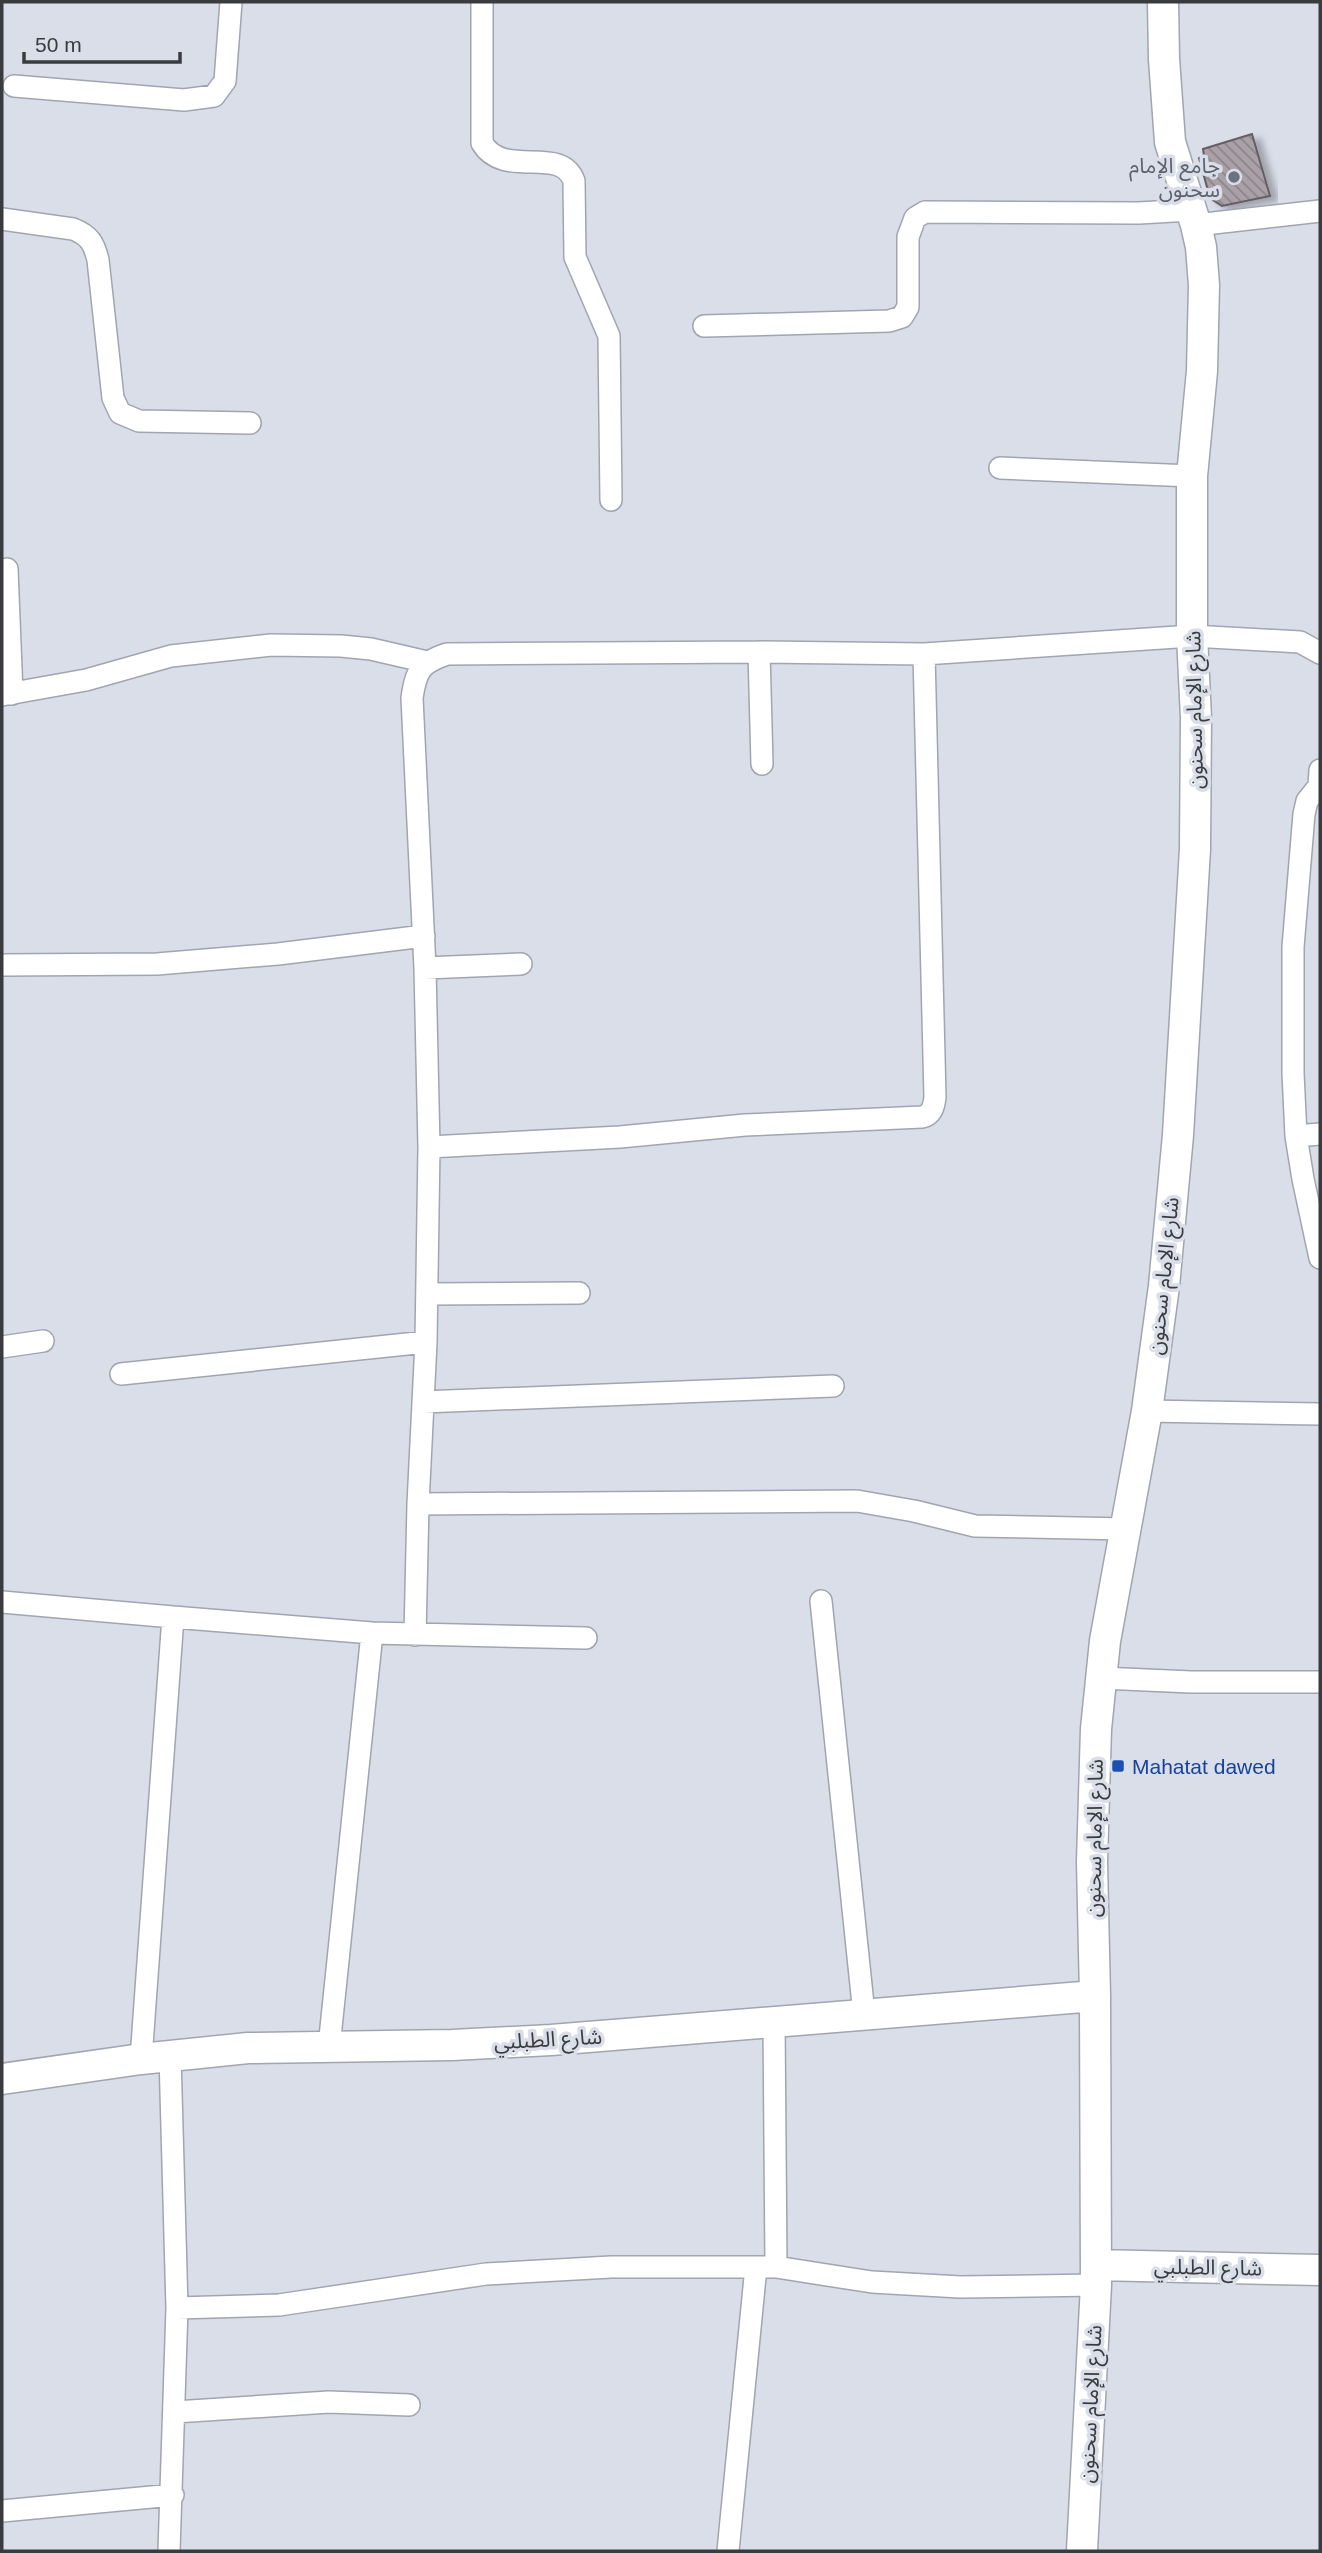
<svg xmlns="http://www.w3.org/2000/svg" width="1322" height="2553" font-family="Helvetica,'Noto Sans Arabic',sans-serif">
  <style>
    .building { fill: url(#building-back-hatch); stroke: #655d64; stroke-width: 2; filter: url(#shadow) }
    .lines { fill: none; stroke-linecap: round; stroke-linejoin: round }
    .street-casing { stroke: #a1a5af; stroke-width: 24 }
    .secondary-casing { stroke: #a1a5af; stroke-width: 33 }
    .street { stroke: #fff; stroke-width: 21 }
    .secondary { stroke: #fff; stroke-width: 30 }
    .worship-dot { fill: #6b7280; stroke: #dadee9; stroke-width: 2.5 }
    .transit-dot { fill: #1a4fb4; stroke: #dadee9; stroke-width: 2.5 }
    .labels { text-anchor: middle; dominant-baseline: central; stroke-width: 7; stroke-linejoin: round; paint-order: stroke }
    .worship-label { font-size: 21px; fill: #5b616d; stroke: #dadee9; text-anchor: end }
    .street-label { font-size: 21px; fill: #393b3f; stroke: #dadee9 }
    .transit-label { font-size: 21px; fill: #164399; stroke: #dadee9; text-anchor: start }
  </style>
  <defs>
    <pattern id="building-back-hatch" width="6" height="6" patternUnits="userSpaceOnUse" patternTransform="scale(1.75)"><rect width="6" height="6" fill="#a9a0a8"/><path d="M-1 5l2 2M0 0l6 6M5-1l2 2" fill="none" stroke="#8b848a"/></pattern>
    <filter id="shadow"><feDropShadow dx="8" dy="4.5" stdDeviation="3.5" flood-color="#0004"/></filter>
  </defs>
  <rect width="100%" height="100%" fill="#dadee9"/>
  <path class="building" d="M1252,134L1270,196L1222,206L1210,198L1199,158L1204,156L1203,149Z"/>
  <g class="lines">
    <g class="street-casing">
      <path id="street" d="M482,2V143C504,180 561,144 574,181L575,257L609,336L611,500
        M14,86L184,100L214,96L225,81L231,2
        M2,219L73,229C89,235 94,243 98,260L113,398L120,413L139,421L250,423
        M1196,225L1320,211
        M704,326L889,321L902,317L908,307V237L915,218L925,212L1139,213L1191,210
        M1000,468L1192,476
        M7,569L12,694
        M759,652L762,764
        M2,695L86,680L171,656L271,645L341,646L371,649L427,662
        M1320,770L1319,786L1307,801L1304,814L1293,947V1073L1296,1136L1303,1179L1320,1258
        M2,965L157,964L278,954L424,936
        M425,968L521,964
        M1296,1136L1320,1134
        M429,1147L620,1137L745,1125L922,1117C932,1115 934,1106 935,1097L924,654
        M427,1294L579,1293
        M2,1347L43,1341
        M121,1374L426,1342
        M423,1402L833,1386
        M1147,1411L1320,1414
        M418,1504L857,1501L914,1511L975,1526L1126,1529
        M821,1601L864,2014
        M2,1602L173,1617L141,2059
        M173,1617L372,1633
        M415,1635L418,1504L426,1342L429,1147L425,968L412,698C416,671 420,663 447,654L759,652L924,654L1192,636L1300,642L1320,653
        M1101,1678L1191,1682H1320
        M774,2020L776,2267
        M329,2047L372,1633L586,1638
        M177,2308L279,2305L486,2274L611,2267H776L872,2282L960,2287L1096,2285
        M175,2412L329,2402L409,2405
        M2,2511L173,2495
        M169,2551L177,2308L170,2056
        M728,2551L756,2267"/>
    </g>
    <g class="secondary-casing">
      <path id="secondary" d="M2,2079L141,2059L248,2048L452,2045L551,2040L1095,1996
        M1096,2265L1320,2270
        M1082,2551L1096,2285L1095,1996L1092,1862L1096,1729L1105,1641L1147,1411L1164,1286L1178,1135L1195,849L1196,718L1192,636V476L1202,371L1204,285L1201,247L1196,225L1170,142L1164,59L1163,2"/>
    </g>
    <use href="#street" class="street"/>
    <use href="#secondary" class="secondary"/>
  </g>
  <circle class="worship-dot" cx="1234" cy="177" r="7"/>
  <rect class="transit-dot" x="1111" y="1759" width="14" height="14" rx="3.5"/>
  <g class="labels">
    <g class="worship-label">
      <text x="1220" y="165">جامع الإمام<tspan x="1220" dy="24">سحنون</tspan></text>
    </g>
    <g class="street-label">
      <text transform="translate(1194 710) rotate(-91)">شارع الإمام سحنون</text>
      <text transform="translate(1163 1276) rotate(-84)">شارع الإمام سحنون</text>
      <text transform="translate(1094 1838) rotate(-89)">شارع الإمام سحنون</text>
      <text transform="translate(548 2039) rotate(-3)">شارع الطبلبي</text>
      <text transform="translate(1208 2267) rotate(1)">شارع الطبلبي</text>
      <text transform="translate(1090 2404) rotate(-87)">شارع الإمام سحنون</text>
    </g>
    <g class="transit-label">
      <text x="1132" y="1766">Mahatat dawed</text>
    </g>
  </g>
  <rect width="1322" height="2553" fill="none" stroke="#393b3f" stroke-width="7"/>
  <path d="M24 52v10h156v-10" fill="none" stroke="#393b3f" stroke-width="3.5"/>
  <text x="35" y="52" font-size="21" fill="#393b3f" stroke="#dadee9" stroke-width="5" paint-order="stroke">50 m</text>
</svg>
